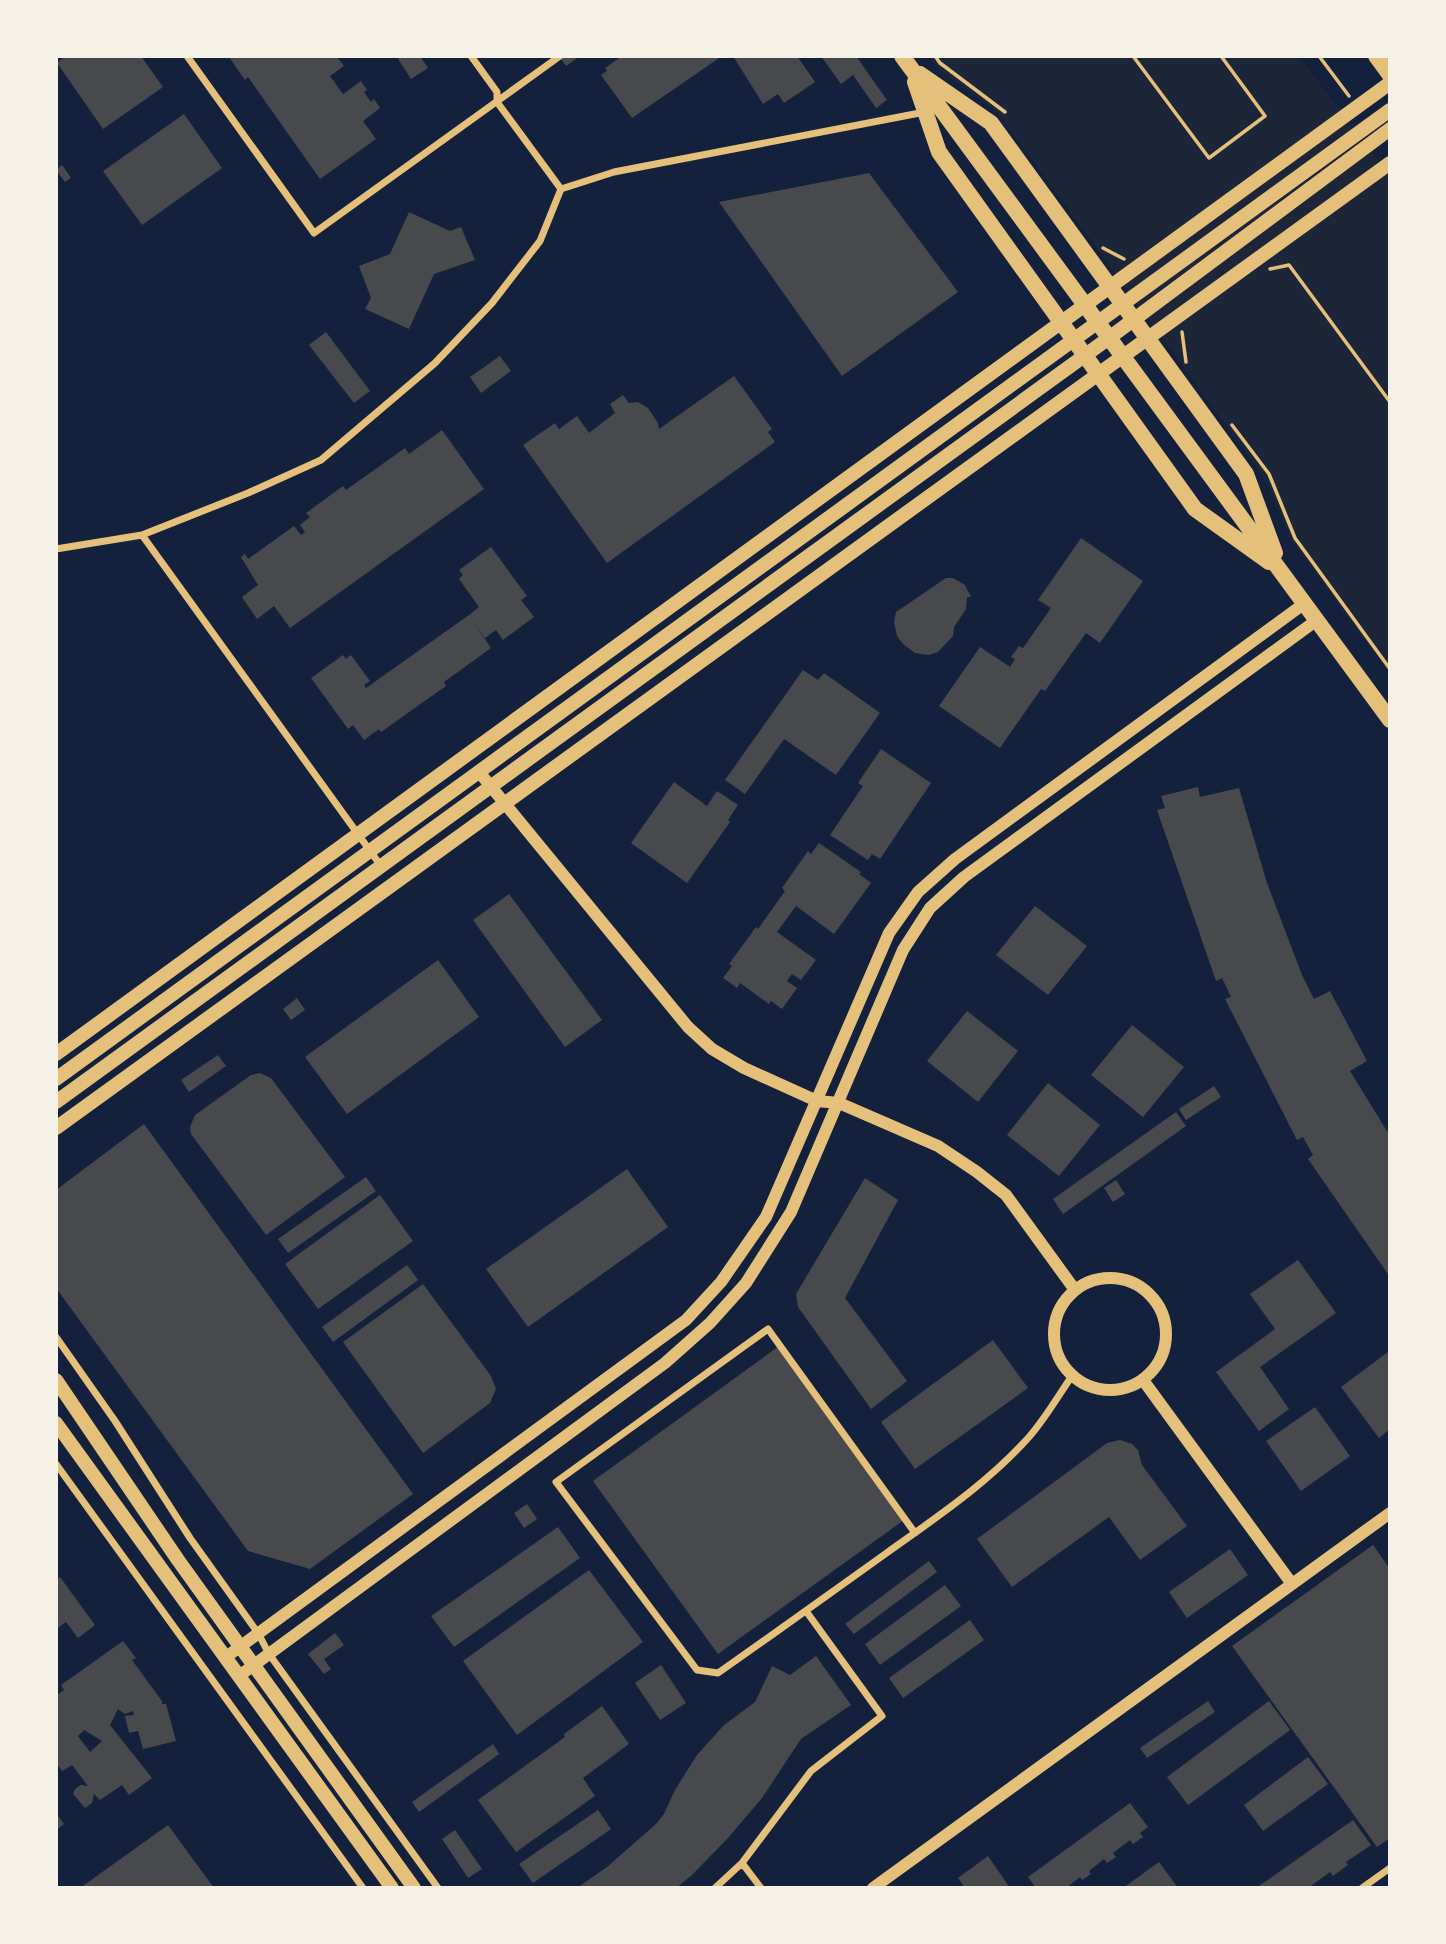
<svg xmlns="http://www.w3.org/2000/svg" width="1446" height="1944" font-family="'Source Serif 4',serif">
  <style>
    .green { fill: #1d2539 }
    .building { fill: #48494c; fill-rule: evenodd }
    .lines { fill: none; stroke-linecap: round; stroke-linejoin: round }
    .path { stroke: #e5c07b; stroke-width: 3.5 }
    .minor { stroke: #e5c07b; stroke-width: 7 }
    .tertiary { stroke: #e5c07b; stroke-width: 12 }
    .secondary { stroke: #e5c07b; stroke-width: 14 }
    .primary { stroke: #e5c07b; stroke-width: 16 }
  </style>
  <rect width="100%" height="100%" fill="#14213d"/>
  <path class="green" d="M929,56H1299L1390,176V675L1291,539L1265,479L999,114L937,68Z"/>
  <path class="building" d="M66,56H141L163,87L103,129L57,63Z
    M224,56H336L344,66L330,76L343,94L361,81L367,90L364,92L371,102L374,99L380,108L363,121L376,139L320,179L248,77L245,80L229,57L227,59Z
    M402,56H420L428,68L411,79L398,59Z
    M559,56H580L566,66Z
    M622,56H722L632,118L601,75L607,71L605,68Z
    M733,56H797L815,82L784,103L778,94L763,104Z
    M821,56H856L887,100L876,108L853,75L841,84Z
    M184,114L222,168L142,225L103,171Z
    M62,165L71,178L65,182L56,170Z
    M869,173L958,292L842,376L719,202Z
    M409,212L450,231L461,227L475,260L434,274L409,329L365,309L371,298L359,266L390,254Z
    M326,332L370,391L354,403L309,345Z
    M500,356L511,371L481,393L470,377Z
    M734,376L772,429L768,432L775,442L607,563L523,445L555,423L559,429L577,416L589,433L615,413L610,404L623,395L629,403L638,402L648,408L658,423L659,429Z
    M442,430L484,489L290,628L274,606L257,619L242,597L258,585L241,557L245,554L248,559L294,526L301,535L305,532L300,525L310,517L306,513L343,486L346,490L405,448L409,454Z
    M1081,538L1143,581L1100,643L1086,633L1045,691L1041,689L1000,748L939,706L980,647L1010,667L1015,659L1011,657L1019,646L1023,648L1051,608L1038,600Z
    M491,547L527,596L521,600L534,617L503,640L496,630L485,638L474,623L491,648L444,682L446,686L381,732L379,729L364,740L353,725L348,729L311,678L343,655L346,659L351,655L370,681L364,685L366,688L469,615L479,607L459,579L463,575L459,570Z
    M946,578H953L965,585L971,597H967L966,609L954,627L953,636L938,652L929,655L915,653L903,644L897,636L894,622L896,612Z
    M803,670L818,680L824,673L880,713L836,775L784,739L745,794L725,780Z
    M881,749L931,783L880,859L872,854L868,860L830,835L863,786L858,783Z
    M674,782L707,806L717,791L738,805L728,820L730,822L687,883L631,843Z
    M1198,787L1200,797L1239,788L1267,883L1302,975L1314,999L1330,991L1367,1061L1350,1071L1390,1136V1277L1308,1159L1313,1155L1303,1137L1297,1140L1225,999L1231,997L1222,978L1216,981L1157,810L1165,808L1161,796Z
    M819,843L861,872L859,874L871,883L834,934L796,906L777,932L816,960L801,980L792,974L787,981L797,988L782,1009L771,1001L769,1004L740,983L737,988L723,978L732,966L729,964L756,927L758,929L785,891L782,888L808,851L811,854Z
    M509,894L602,1020L565,1047L473,920Z
    M1035,906L1087,946L1048,995L996,955Z
    M438,960L479,1017L347,1114L305,1057Z
    M297,998L305,1010L291,1020L283,1009Z
    M967,1011L1018,1051L978,1102L927,1061Z
    M1132,1025L1184,1067L1143,1117L1091,1075Z
    M218,1055L226,1066L189,1092L181,1080Z
    M260,1073L271,1078L345,1177L266,1235L191,1134L190,1127L195,1115L251,1075Z
    M1048,1083L1100,1125L1059,1176L1007,1135Z
    M1214,1086L1221,1097L1186,1120L1179,1109Z
    M1176,1112L1186,1126L1063,1214L1053,1199Z
    M144,1124L413,1494L310,1569L248,1551L56,1288V1190Z
    M627,1169L668,1227L528,1327L486,1269Z
    M366,1177L376,1191L288,1253L278,1239Z
    M865,1178L898,1200L845,1298L907,1381L871,1409L798,1307L796,1294Z
    M1116,1180L1125,1194L1113,1202L1104,1188Z
    M380,1195L413,1241L318,1309L285,1264Z
    M1298,1260L1336,1313L1260,1367L1289,1409L1259,1431L1216,1372L1275,1329L1250,1294Z
    M407,1265L418,1280L333,1342L322,1327Z
    M423,1284L491,1376L496,1389L490,1403L423,1453L343,1342Z
    M993,1340L1028,1388L915,1469L881,1422Z
    M779,1346L904,1520L718,1654L593,1481Z
    M1388,1352L1390,1355V1429L1379,1438L1341,1387Z
    M1315,1407L1350,1456L1301,1491L1266,1441Z
    M1120,1440L1132,1444L1138,1450L1142,1465L1187,1526L1140,1560L1109,1517L1012,1587L977,1539L1107,1443Z
    M527,1504L537,1519L524,1528L514,1513Z
    M558,1527L580,1558L454,1647L431,1616Z
    M1373,1545L1390,1569V1838L1377,1847L1232,1646Z
    M1230,1549L1248,1575L1187,1618L1169,1592Z
    M929,1561L937,1572L854,1634L845,1624Z
    M589,1570L643,1642L517,1735L463,1661Z
    M60,1577L95,1625L78,1638L66,1622L56,1629V1580Z
    M945,1585L961,1606L880,1665L865,1644Z
    M970,1620L984,1640L903,1698L889,1678Z
    M335,1633L344,1645L324,1659L331,1669L324,1674L308,1654Z
    M123,1641L136,1658L132,1660L162,1701V1704H166L176,1741L143,1749L138,1731L129,1733L125,1716L134,1715L133,1711L125,1714L118,1709L110,1725L152,1778L129,1795L122,1785L100,1800L94,1794L92,1803L85,1808L73,1794L75,1789L81,1785L88,1786L72,1765L62,1771L56,1763V1696L64,1690L61,1685ZM84,1730L102,1741L90,1752L78,1736Z
    M816,1656L851,1705L801,1739L762,1798L728,1838L692,1875L676,1888H577L607,1867L656,1824L664,1814L675,1790L697,1755L724,1725L755,1702L772,1666L790,1675Z
    M661,1665L686,1703L660,1720L635,1683Z
    M1208,1701L1215,1712L1147,1758L1140,1748Z
    M1269,1701L1290,1730L1188,1805L1167,1777Z
    M602,1706L629,1744L583,1778L595,1796L516,1852L478,1800L565,1737L564,1734Z
    M493,1744L499,1754L419,1812L412,1802Z
    M1308,1757L1328,1784L1263,1831L1244,1805Z
    M1130,1803L1148,1827L1140,1833L1143,1837L1133,1844L1130,1840L1113,1853L1116,1857L1107,1863L1104,1859L1089,1871L1091,1874L1082,1880L1080,1877L1066,1888H1036L1028,1877Z
    M598,1810L611,1829L533,1883L519,1864Z
    M56,1813L64,1824L56,1830Z
    M1353,1820L1371,1845L1346,1862L1348,1865L1333,1876L1330,1872L1308,1888H1256Z
    M168,1825L214,1888H80Z
    M455,1830L482,1869L468,1878L442,1839Z
    M988,1856L1010,1888H965L958,1878Z
    M1159,1862L1178,1888H1123Z"/>
  <g class="lines">
    <path class="path" d="M935,56L940,63L1005,112
      M1133,56L1209,158L1265,116L1221,56
      M1319,56L1349,96
      M1103,248L1124,259
      M1270,269L1289,265L1390,402
      M1182,332L1186,362
      M1232,425L1269,474L1295,538L1390,669"/>
    <path class="minor" d="M187,56L314,233L560,56
      M471,56L497,92V102L561,189
      M142,535L381,866
      M56,549L142,535L248,493L321,460L435,363L492,303L540,241L561,189L614,172L925,112
      M56,1337L115,1421L190,1538L258,1633L269,1654L438,1888
      M56,1464L363,1888
      M915,1533L768,1329L556,1482L697,1670L718,1673C775,1633 831,1593 888,1552C937,1517 988,1483 1029,1437C1045,1419 1058,1396 1072,1376
      M742,1863L761,1888
      M715,1888L742,1863L811,1771L882,1716L806,1611
      M1362,1888L1390,1868"/>
    <path class="tertiary" d="M479,772L688,1027L712,1049L744,1068L817,1101L839,1103L938,1146L977,1172L1006,1195L1075,1290
      M1054 1334a56 56 0 1 1 112 0a56 56 0 1 1-112 0Z
      M1143,1380L1292,1584
      M226,1657L686,1320L721,1282L766,1217L889,933L918,892L955,859L1305,603
      M239,1676L665,1363L710,1323L746,1283L791,1212L903,950L930,908L964,877L1317,620
      M873,1888L1390,1513"/>
    <path class="secondary" d="M56,1054L1390,83
      M56,1079L1390,110
      M56,1102L1109,338L1390,129
      M56,1128L1390,163
      M56,1380L178,1560L414,1888
      M56,1423L392,1888"/>
    <path class="primary" d="M902,56L1390,720
      M1376,56L1390,75
      M920,74L991,123L1246,474L1275,553
      M915,82L939,152L1195,509L1269,562"/>
  </g>
  <rect width="1446" height="1944" fill="none" stroke="#f6f1e7" stroke-width="116"/>
</svg>
